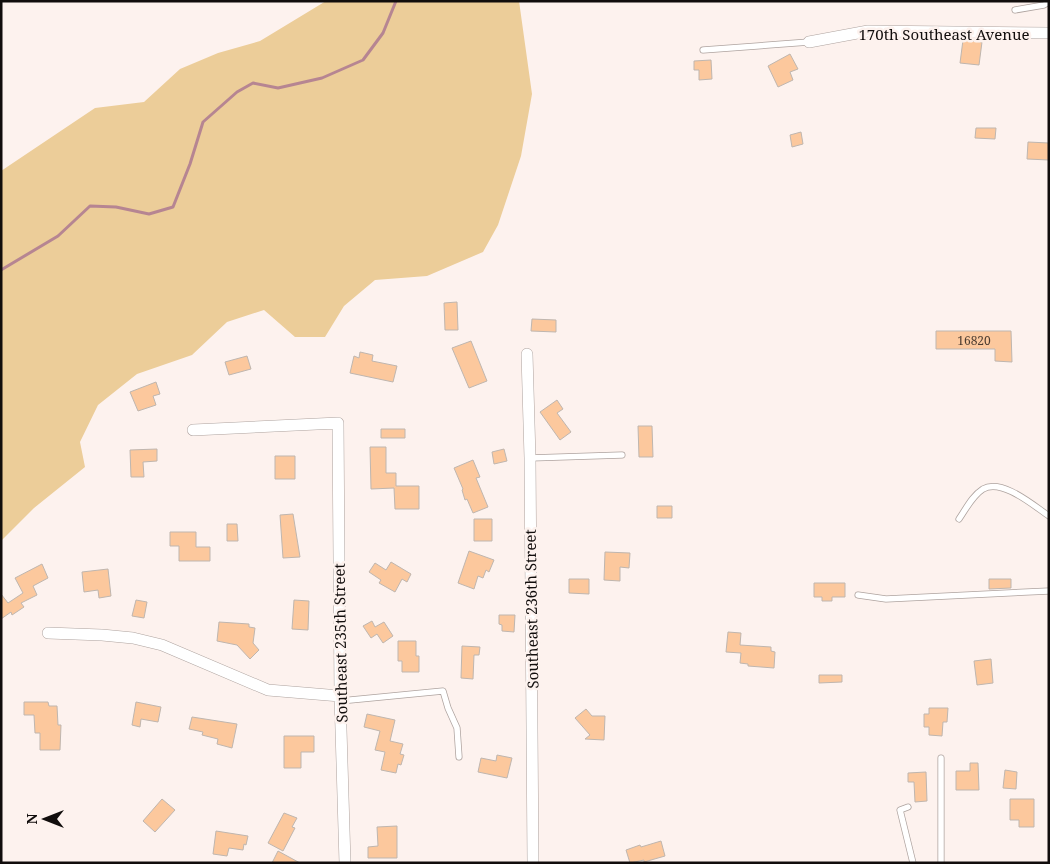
<svg xmlns="http://www.w3.org/2000/svg" width="1050" height="864" font-family="'Noto Serif',serif">
  <style>
    .green { fill: #eccd99 }
    .lines { fill: none; stroke-linecap: round; stroke-linejoin: round }
    .stream { stroke: #b68592; stroke-width: 3 }
    .building { fill: #fcc89d; stroke: #bfb6af }
    .service-casing { stroke: #aea39f; stroke-width: 7 }
    .minor-casing { stroke: #aea39f; stroke-width: 12 }
    .service { stroke: #fff; stroke-width: 5.5 }
    .minor { stroke: #fff; stroke-width: 11 }
    .labels { text-anchor: middle; dominant-baseline: central; stroke-width: 5; stroke-linejoin: round; paint-order: stroke }
    .number-label { font-size: 12px; fill: #4c3c30 }
    .street-label { font-size: 15px; fill: #110d0c; stroke: #fdf2ee }
  </style>
  <rect width="100%" height="100%" fill="#fdf2ee"/>
  <path class="green" d="M326,1H519L532,94L521,156L498,225L483,252L427,276L375,280L344,306L325,337H295L264,310L227,322L192,355L137,374L98,405L80,442L85,467L34,508L1,541V171L95,108L144,102L180,69L218,53L260,41Z"/>
  <g class="lines">
    <path class="stream" d="M1,270L58,236L90,206L116,207L149,214L173,207L190,164L203,122L237,92L253,83L278,88L322,78L363,60L383,33L396,1"/>
  </g>
  <path class="building" d="M963,40L982,42L979,65L960,63Z
    M790,54L798,69L790,72L793,80L778,87L768,66Z
    M711,60L712,79L699,80V70H694V61Z
    M976,128H996L995,139L975,138Z
    M801,132L803,144L792,147L790,135Z
    M1028,142L1049,143V160L1027,159Z
    M457,302L458,330H445L444,303Z
    M532,319L556,320V332L531,331Z
    M936,331H1011L1012,362L995,361V349H936Z
    M471,341L487,381L469,388L452,348Z
    M360,352L373,355L372,361L397,366L393,382L350,373L354,356L359,358Z
    M247,356L251,369L229,375L225,362Z
    M156,382L160,394L153,396L156,405L138,411L130,392Z
    M557,400L563,409L557,413L571,432L560,440L540,412Z
    M638,426H652L653,457H639Z
    M381,429H405V438H381Z
    M370,447H386V473H396V486H419V509H395L394,488L371,489Z
    M157,449V461L143,462L144,477H131L130,450Z
    M504,449L507,461L494,464L492,452Z
    M275,456H295V479H275Z
    M473,460L480,477L476,478L488,507L473,513L467,499L465,500L462,490L463,489L454,468Z
    M657,506H672V518H657Z
    M293,514L300,557L283,558L280,515Z
    M474,519H492V541H474Z
    M227,524H237L238,541H227Z
    M170,532H196V547H210V561H179V546H170Z
    M469,551L494,560L489,572L486,570L483,578L478,576L474,589L458,583Z
    M605,552L630,553L629,568L620,567V581L604,580Z
    M391,562L411,574L407,582L402,579L395,592L379,583L381,580L369,572L375,563L386,570Z
    M42,564L48,578L33,586L37,595L21,603L24,607L12,615L11,612L1,619V594L8,603L23,593L15,578Z
    M108,569L111,596L99,598L98,590L84,592L82,572Z
    M569,579H589V594L569,593Z
    M989,579H1011V588L989,589Z
    M814,583H845V597H832V601H822V597H814Z
    M136,600L147,602L144,618L132,616Z
    M294,600L309,601L308,630L292,629Z
    M499,615H515L514,632L502,631V625L499,624Z
    M372,621L375,627L384,622L393,636L383,643L377,634L371,638L363,626Z
    M219,622L249,624V627L255,628L253,643L259,650L250,659L237,645L217,641Z
    M728,632L741,633L740,645L771,647V651L775,652L774,668L748,666V664L740,663L741,653L726,652Z
    M398,641H416V656H419V672H402V661H398Z
    M462,646L480,647L479,655H474L473,679L461,678Z
    M991,659L993,683L977,685L974,661Z
    M819,675H842V682L819,683Z
    M24,702H48L49,706H57L58,725H61L60,750H40V733H35L34,715H24Z
    M136,702L161,707L158,722L141,719L140,727L132,725Z
    M929,708H948L947,722H943L942,736L929,735V727H924V714H929Z
    M586,709L592,716H605L604,740L585,739L590,735L575,718Z
    M367,714L395,720L390,741L403,744L400,754L404,755L401,765L398,764L396,773L381,770L385,752L375,750L380,731L364,727Z
    M192,717L237,724L232,748L217,744L218,739L202,735L203,732L189,729Z
    M284,736H314V752H301V768H284Z
    M497,755L512,758L507,778L478,772L481,758L496,761Z
    M970,763H978L979,790H956V771H970Z
    M1005,770L1017,772L1016,789L1003,788Z
    M926,772L927,801L915,802L914,782H908V773Z
    M162,799L175,810L155,832L143,821Z
    M1010,799H1034V827H1019V820H1010Z
    M284,813L297,818L292,827L295,828L283,851L268,843Z
    M397,826V858H368V847L378,846L377,827Z
    M216,831L248,836L246,845L244,844L243,850L229,848L227,856L213,854Z
    M661,841L665,856L644,862V860L630,863L626,850L640,845L641,847Z
    M278,851L300,863H272Z"/>
  <g class="lines">
    <g class="service-casing">
      <path id="service" d="M1015,10L1044,5L1049,2
        M703,50L809,42
        M530,458L622,455
        M959,519C966,509 972,496 983,489C1002,478 1034,506 1049,516
        M858,595L886,599L1049,591
        M340,701L443,691L448,708L457,728L459,757
        M908,807L900,810L913,863
        M941,863V758"/>
    </g>
    <g class="minor-casing">
      <path id="minor" d="M809,42L868,31L1049,33
        M527,354L530,458L533,863
        M193,430L338,423L340,696L345,863
        M48,633L102,635L133,638L162,645L268,690L340,696"/>
    </g>
    <use href="#service" class="service"/>
    <use href="#minor" class="minor"/>
  </g>
  <g class="labels">
    <g class="number-label">
      <text x="974" y="340">16820</text>
    </g>
    <g class="street-label">
      <text x="944" y="34">170th Southeast Avenue</text>
      <text transform="translate(531 609) rotate(-91)">Southeast 236th Street</text>
      <text transform="translate(340 643) rotate(-91)">Southeast 235th Street</text>
    </g>
  </g>
  <rect width="1050" height="864" fill="none" stroke="#110d0c" stroke-width="5"/>
  <g transform="translate(45 819) rotate(270)" stroke="#fdf2ee" stroke-width="4" paint-order="stroke">
  <path d="M0-4L9 19L0 12L-9 19Z" fill="#110d0c"/>
  <text y="-8" font-size="14" font-weight="bold" text-anchor="middle" fill="#110d0c">N</text>
  </g>
</svg>
